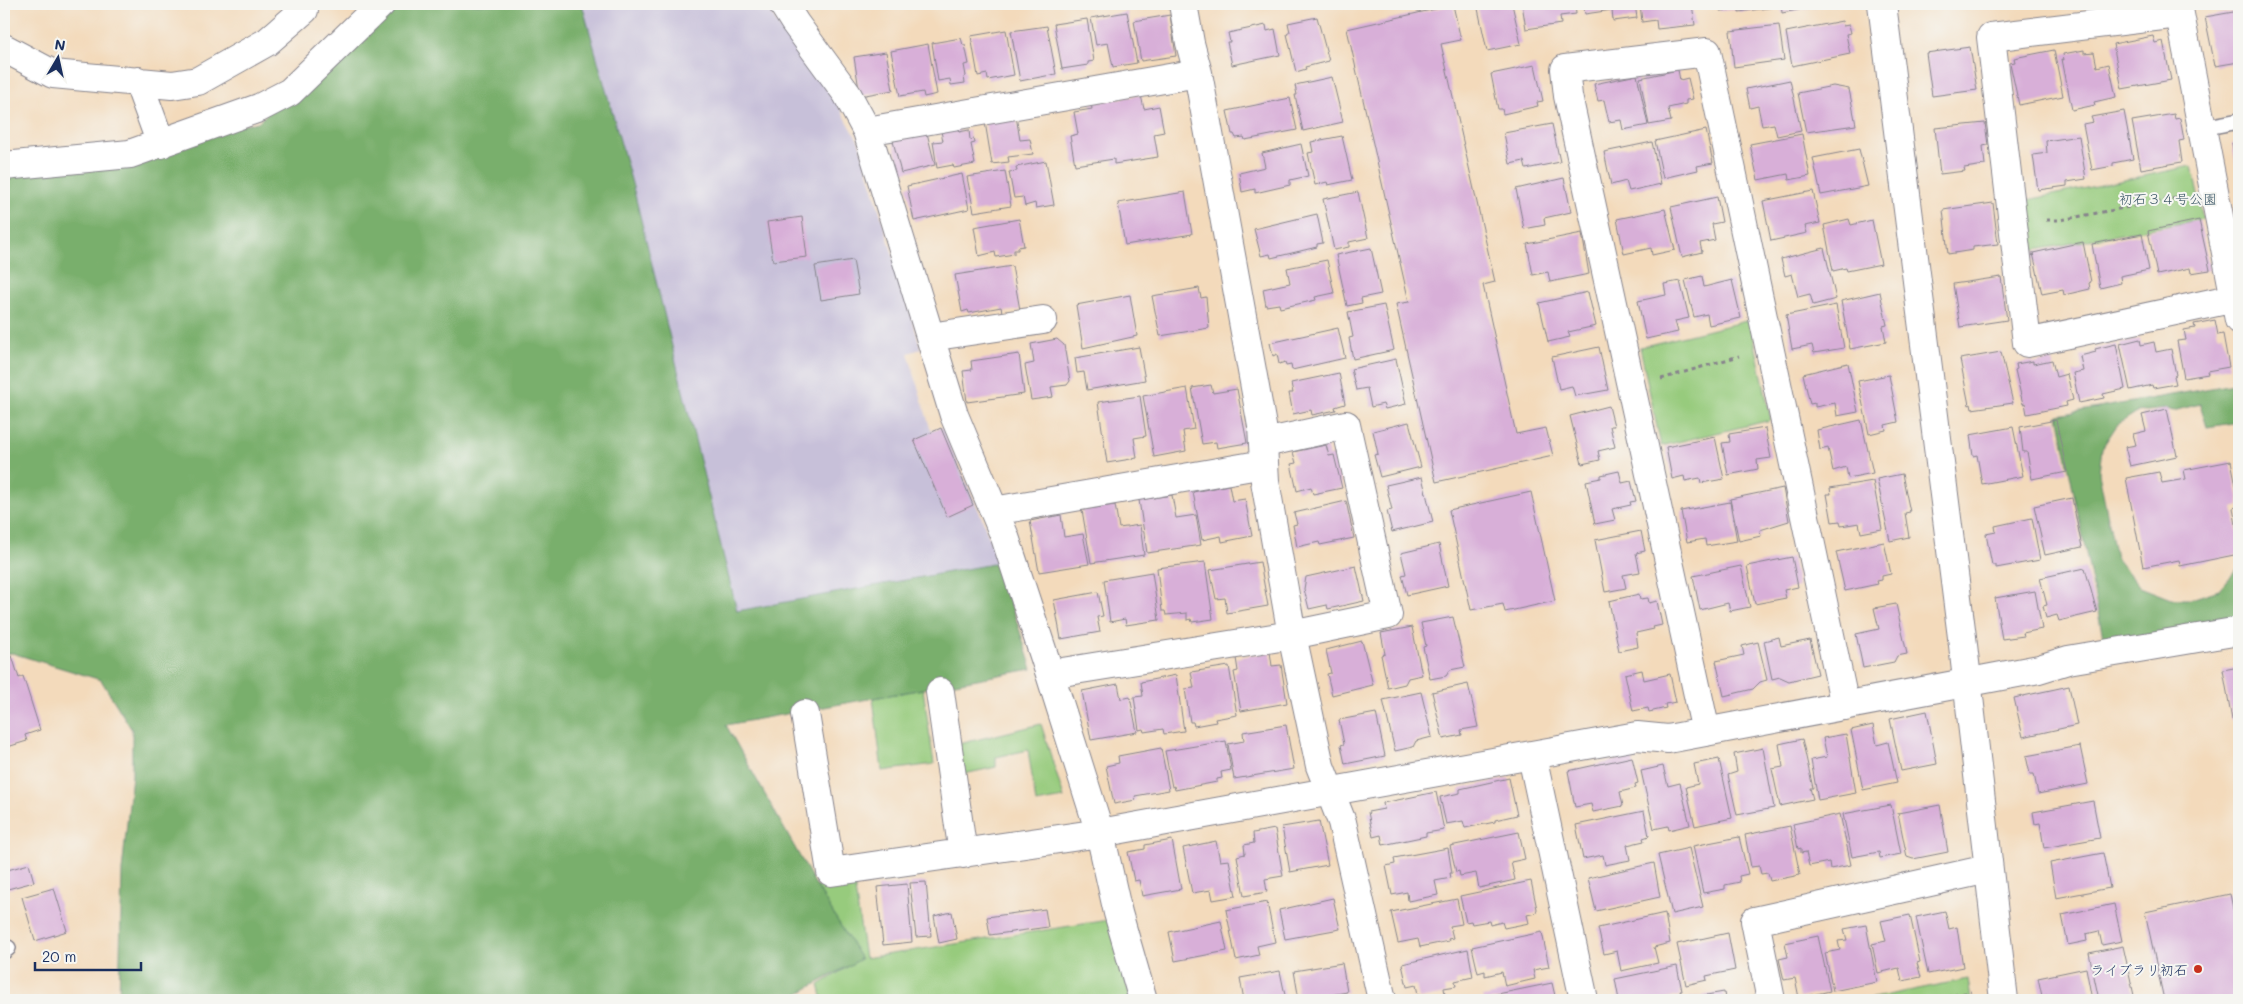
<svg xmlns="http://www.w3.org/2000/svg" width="2243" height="1004" font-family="Mali,'Klee One',sans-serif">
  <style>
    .industrial { fill: #c7c0d9 }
    .green { fill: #97cb7d; stroke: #597d6e }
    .forest { fill: #79af6c; stroke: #4a6f65 }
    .building { fill: #d8afd8 }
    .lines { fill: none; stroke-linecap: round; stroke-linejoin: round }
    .service-casing { stroke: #87848c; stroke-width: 18 }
    .minor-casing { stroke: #87848c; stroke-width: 30 }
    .tertiary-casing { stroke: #87848c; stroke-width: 30 }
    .path { stroke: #87848c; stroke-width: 3; stroke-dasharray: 4 4; stroke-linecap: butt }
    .service { stroke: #fff; stroke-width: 15 }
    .minor { stroke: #fff; stroke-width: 28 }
    .tertiary { stroke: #fff; stroke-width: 28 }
    .poi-dot { fill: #c8321e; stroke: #f6f6f2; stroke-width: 2 }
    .labels { text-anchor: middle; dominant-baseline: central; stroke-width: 4; stroke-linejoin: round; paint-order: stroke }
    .park-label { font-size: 14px; fill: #3a5666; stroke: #f6f6f2 }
    .poi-label { font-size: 14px; fill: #1b2f5e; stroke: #f6f6f2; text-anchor: end }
  </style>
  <rect width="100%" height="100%" fill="#f6f6f2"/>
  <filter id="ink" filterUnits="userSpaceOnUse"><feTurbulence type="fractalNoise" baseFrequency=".02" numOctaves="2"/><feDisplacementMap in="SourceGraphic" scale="10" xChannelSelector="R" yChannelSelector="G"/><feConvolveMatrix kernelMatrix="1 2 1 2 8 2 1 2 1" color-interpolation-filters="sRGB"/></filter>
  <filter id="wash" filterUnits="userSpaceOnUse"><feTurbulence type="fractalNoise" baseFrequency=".0096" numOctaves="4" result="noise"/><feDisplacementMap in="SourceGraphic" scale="20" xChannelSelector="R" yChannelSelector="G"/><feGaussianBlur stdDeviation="1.12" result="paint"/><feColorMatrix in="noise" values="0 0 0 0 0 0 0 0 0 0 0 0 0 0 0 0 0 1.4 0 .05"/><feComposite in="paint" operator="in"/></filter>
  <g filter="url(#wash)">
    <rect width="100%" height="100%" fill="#f3dabb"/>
    <path class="industrial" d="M582,4H765L779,26L831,92L859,142L921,349L908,353L931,431L942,427L982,518L998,563L737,611L633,187Z"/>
    <path class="green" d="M2192,166L2203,219L2030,251L2023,201Z
      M1750,320L1771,420L1661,446L1640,347Z
      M923,689L934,764L882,771L873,698Z
      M1041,724L1064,798L1036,803L1028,750L996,757V767L964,774L959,744Z
      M854,883L865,958L1109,920L1131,1000H823L819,985L860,959L817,887Z
      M1968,979L1971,1000H1863Z"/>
    <path class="forest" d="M388,4H582L633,187L737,611L998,563L1032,669L726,725L817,887L861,959L787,1000H119L122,871L132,775V730L101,680L12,653L4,654V176L258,122Z
      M2234,384L2239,409V422L2207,427L2200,404L2173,411L2166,409L2137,412L2117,425L2102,448L2099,473L2116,558L2140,587L2171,599H2191L2219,590L2239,567V620L2104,642L2058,415Z"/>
    <g id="blocks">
      <path class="building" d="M1477,4H1512L1521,44L1487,51Z
        M1522,4H1575L1576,14L1560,16L1561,24L1526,29Z
        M1583,4H1635L1637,18L1613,21L1612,10L1585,14Z
        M1640,4H1692L1695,25L1657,29L1656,20L1642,22Z
        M1719,4H1775V7L1739,12V9L1720,11Z
        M1781,4H1817L1818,6L1782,13Z
        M1921,4H1944V5L1921,8Z
        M1453,5L1461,40L1441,44L1495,282L1483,285L1516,434L1546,428L1553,456L1436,482L1396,304L1409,302L1347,29Z
        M2239,11V62L2215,66L2205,17Z
        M1127,12L1137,63L1113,67L1108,43L1096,45L1091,18Z
        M1170,15L1176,56L1141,61L1134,21Z
        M1317,17L1329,61L1305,67L1306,69L1296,72L1287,34L1290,32L1288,23Z
        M1087,19L1094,61L1088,62V65L1062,69L1054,24Z
        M1842,21L1843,26L1849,25L1851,33L1846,34L1850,54L1792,66L1786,32Z
        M1266,25L1267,31L1275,29L1280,55L1232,65L1227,42H1230L1228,33Z
        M1779,25L1784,60L1734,67L1730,31Z
        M1047,26L1056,74L1020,81L1011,31Z
        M1006,30L1014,75L988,80L987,74L978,76L971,36Z
        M2153,36L2155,43L2163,41L2171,80L2122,89L2113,44Z
        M961,38L963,45H965L969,64L964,65L966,76L964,77L965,83L951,85L950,79L938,81L932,43Z
        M928,44L937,94L924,97L923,92L900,96L891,51Z
        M1970,47L1977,90L1932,96L1926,53Z
        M2054,50L2063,96L2019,105L2010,63L2015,62L2014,58Z
        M2084,50V53L2094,52L2097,67L2109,64L2116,97L2094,102L2095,105L2072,110L2062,59L2064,60L2063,54Z
        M886,52L893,90L860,96L854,57Z
        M1535,65L1543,101L1537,102L1538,106L1503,114L1502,109H1498L1491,74Z
        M1678,70L1680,80L1688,78L1693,99L1686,100V104L1668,108L1671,121L1649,125L1640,78Z
        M1637,75L1648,125L1623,130L1621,120L1609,122L1604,100L1598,101L1594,84Z
        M1332,77L1343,122L1303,131L1295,95H1297L1295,85Z
        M1790,80L1801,131L1777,136L1774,124L1762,126L1758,106L1750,108L1746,89Z
        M1833,86L1849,89L1856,125L1806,132L1798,93Z
        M1141,95L1144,109L1159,106L1164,132L1154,134L1158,157L1114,164V159L1075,165L1070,136L1078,134L1074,112L1092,109L1091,103Z
        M1290,98L1297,130L1245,140L1244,137L1236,138L1234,134H1232L1227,111Z
        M2124,111L2133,159L2113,163V166L2092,170L2083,124L2093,122L2091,117Z
        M2174,114L2175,119L2180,118L2184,140L2179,141L2182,162L2141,169L2132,121Z
        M1016,116L1020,140L1030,139L1033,154L1008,157L1009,162L992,164L985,122Z
        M1985,123L1988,145L1983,146L1985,165L1964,168L1965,171L1940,174L1935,128Z
        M1552,124L1560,162L1526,169L1524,161L1510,164L1504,133Z
        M958,128L959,132L969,130L970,140L974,139L975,143L971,144L975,164L954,168L953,165L937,168L933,142L943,141L941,131Z
        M1706,130L1713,163L1697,166L1698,170L1663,178L1655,141Z
        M927,133L935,165L901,173L893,141Z
        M1802,134L1810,176L1789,180L1788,174L1758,180L1750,144Z
        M1342,136L1352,180L1328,185L1327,182L1315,185L1308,153L1313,152L1311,142Z
        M2079,136L2086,179L2067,182V186L2038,190L2033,155L2047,153L2046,141Z
        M1652,142L1661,184L1629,191L1626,181L1611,185L1604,152Z
        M2239,142V176H2238L2232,143Z
        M1301,144L1308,176L1290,180V185L1255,193V189L1242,192L1239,173L1265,167L1262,153Z
        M1859,149L1868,186L1821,195L1813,158Z
        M1046,161L1054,205L1036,208L1035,203L1025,206L1023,197L1014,198L1009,172L1017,171L1016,167Z
        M1005,171L1011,206L974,212L967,177Z
        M962,174L969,209L914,221L907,186Z
        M1564,178L1571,212L1544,218L1545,225L1524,229L1516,189Z
        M1813,191L1820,223L1805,226L1807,233L1771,241L1763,201Z
        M1185,192L1192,234L1125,245L1118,203Z
        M1358,192L1368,238L1349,242V247L1334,250L1323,199Z
        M1717,197L1722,222L1712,224L1715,240L1700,243L1702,252L1682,257L1671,207Z
        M1993,203L1998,244L1973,247V250L1948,254L1943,210Z
        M1665,209L1675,250L1652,255L1651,248L1624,254L1617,219Z
        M1317,214L1323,243L1317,244V247L1271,258L1270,254L1261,256L1254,229Z
        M802,217L807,257L773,261L767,222Z
        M1019,219L1024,246L1018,247V250H1014V254L996,257L995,252L979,256L974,227Z
        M1849,219L1851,225L1872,220L1881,264L1847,271L1846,268L1833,271L1824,225Z
        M2199,220L2210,270L2191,273L2190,268L2157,275L2148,231Z
        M1582,233L1589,274L1550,282L1548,272L1533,275L1527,244Z
        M2142,234L2149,270L2120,276L2121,283L2100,288L2092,244Z
        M2083,242L2091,282L2089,283L2090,289L2064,295L2063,290L2042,294L2033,253Z
        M1371,248L1381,294L1361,298L1362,303L1347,306L1336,255Z
        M1824,248L1836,299L1813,305L1810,294L1798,297L1792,274L1785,276L1781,259Z
        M853,260L859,294L821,300L815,266Z
        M1327,260L1334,293L1315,297L1316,300L1280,308L1279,304L1266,306L1263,289L1290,283L1287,268Z
        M1012,266L1020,310L1002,312L1001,307L969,313L968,310L962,312L955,275Z
        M1702,276L1704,287L1732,280L1741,318L1709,325L1707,314L1694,317L1685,280Z
        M2001,277L2007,320L1960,327L1953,284Z
        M1680,281L1689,318L1675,321L1678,332L1646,339L1638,301L1666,295L1664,284Z
        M1199,288L1201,298L1206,297L1209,328L1160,336L1152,296Z
        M1588,292L1596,326L1568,332L1570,337L1548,342L1539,303Z
        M1880,292L1887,325L1883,326L1886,342L1850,349L1841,301Z
        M1130,295L1137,336L1083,348L1076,305Z
        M1384,305L1394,350L1353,359L1349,338L1353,337L1348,312Z
        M1836,305L1844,348L1814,353L1812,345L1792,349L1786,315Z
        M2215,320L2218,335L2223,334L2229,367L2207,371L2208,374L2184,378L2177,341L2186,340L2184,330L2195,328L2194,324Z
        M1338,328L1345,358L1292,370L1291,365L1286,366L1285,362L1279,364L1277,354L1273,356L1270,343Z
        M1057,339L1064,345L1070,381L1067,385L1051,387L1053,397L1031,400L1025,365L1034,363L1031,344Z
        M2140,339L2141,345L2154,342L2156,352L2171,349L2176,375L2174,376L2176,384L2153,388L2152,385L2130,390L2120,344Z
        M2116,344L2125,389L2103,394L2104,398L2079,403L2073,373L2083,371L2080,356L2096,352L2095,349Z
        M1139,347L1145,380L1087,390L1084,372L1077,373L1075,358Z
        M1599,347L1608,390L1575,396L1572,386L1559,389L1552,357Z
        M2001,352L2013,403L1972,409L1971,404L1969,405L1960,359Z
        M1019,354L1024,394L967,402L963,371L972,370L971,361Z
        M1396,359L1406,404L1385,409L1383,404L1371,407L1367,388L1356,390L1351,369Z
        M2052,360L2056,377L2067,374L2073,400L2066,402L2067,406L2027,414L2025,403L2023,404L2015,370L2017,369L2016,364L2033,361V364Z
        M1848,363L1858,412L1837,416L1835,403L1815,407V403L1810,404L1803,374Z
        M1339,373L1345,404L1335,407L1336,410L1312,415L1311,410L1293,414L1289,393H1293L1291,383Z
        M1889,375L1898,422L1885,425L1886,430L1869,434L1858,381Z
        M1211,385L1213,393L1237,389L1247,443L1217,448L1216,442L1202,444L1192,388Z
        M1187,388L1194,429L1183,431L1186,451L1154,457L1143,396Z
        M1140,396L1146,436L1134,438L1137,458L1107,463L1098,402Z
        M1609,406L1614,426H1610L1615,447L1598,451L1600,460L1582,464L1570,416Z
        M2167,409L2177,456L2130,466L2125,447L2136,445L2133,434L2146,431L2142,415Z
        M1861,420L1873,473L1848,478L1846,467L1833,471L1828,448L1820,450L1817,430Z
        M2056,420L2067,472L2032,479L2027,452H2023L2020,427Z
        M1409,422L1421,467L1380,477L1374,455L1378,454L1373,431Z
        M2013,427L2023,476L1982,484L1977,455L1973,456L1970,435Z
        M941,428L973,505L947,517L914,440Z
        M1765,428L1771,458L1757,460L1758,469L1728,475L1722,443L1730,442L1729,434Z
        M1715,437L1724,479L1701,483L1700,478L1685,481L1684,476L1672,479L1666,447Z
        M1326,445L1329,456L1334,455L1342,488L1313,494L1311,487L1297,491L1291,464L1296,463L1293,452Z
        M2231,461L2239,500V506L2233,508L2239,542V554L2180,566L2179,560L2143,567L2126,478L2159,472L2162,483L2186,479L2184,470Z
        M1619,471L1622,483L1631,481L1636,501L1630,502L1631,505L1612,509L1615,520L1595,524L1586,481L1601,478V475Z
        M1902,474L1910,512L1905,513L1909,537L1890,541L1877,479Z
        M1422,477L1433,522L1392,532L1387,511L1392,510L1386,485Z
        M1873,481L1882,529L1861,533L1859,523L1841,526L1840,521L1832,522L1827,494H1831L1830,488Z
        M1229,485L1232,501L1245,499L1252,536L1222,542L1221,536L1202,540L1193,492Z
        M1783,488L1789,521L1760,530L1761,536L1739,541L1730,499Z
        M1531,492L1555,601L1505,612L1503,604L1471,610L1449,510Z
        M1172,495L1176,518L1196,515L1201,545L1147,553L1139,500Z
        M2072,498L2082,547L2045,555L2034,506Z
        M1346,501L1354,538L1320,545L1319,542L1297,547L1293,525L1297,524L1294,513Z
        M1730,502L1737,541L1706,546L1705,539L1687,542L1681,511Z
        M1115,505L1119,528L1140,525L1144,555L1091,563L1082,510Z
        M1061,515L1064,537L1083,534L1089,564L1039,572L1030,521Z
        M2032,518L2040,560L1996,568V565H1992L1986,534L1996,532L1995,526Z
        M1641,531L1645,551L1636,553L1640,572L1623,575L1626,588L1605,592L1595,540Z
        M1884,542L1891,574L1882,576V580L1877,581L1878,584L1845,591L1836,552Z
        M1439,544L1448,586L1407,595L1402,575L1406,574L1401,553Z
        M1792,557L1798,587L1784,590L1786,598L1755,604L1747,566Z
        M1205,562L1213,619L1192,622L1191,619L1187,620V613L1166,615L1165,611H1162L1157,568Z
        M1260,562L1268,606L1227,613L1225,598L1216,599L1210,570Z
        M1356,566L1364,601L1328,609L1327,605L1309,609L1304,589L1306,577Z
        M1741,566L1750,607L1730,611L1728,603L1700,610L1693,576Z
        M2085,568L2097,612L2059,621L2057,615L2046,618L2043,606L2047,605L2040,578Z
        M1152,572L1159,620L1126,625L1125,619L1110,622L1104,580Z
        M2035,591L2042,629L2023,633L2024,636L2002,639L1995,598Z
        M1098,592L1103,616L1097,617L1100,632L1061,639L1054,600Z
        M1639,594L1640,599L1648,598L1649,603L1657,601L1662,625L1653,627L1654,629L1636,633L1638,647L1619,651L1609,601Z
        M1896,604L1907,654L1897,656L1894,662L1863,668L1856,634L1879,629L1874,608Z
        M1453,617L1465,667L1450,670L1446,676L1430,679L1423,647L1426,646L1421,623Z
        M1412,627L1422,675L1408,678L1405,684L1388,688L1381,655L1385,654L1381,633Z
        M1779,637L1781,646L1810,640L1818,674L1789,681L1780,677L1772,679L1764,641Z
        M1362,641L1373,685L1332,695L1327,674L1331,673L1326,650Z
        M1758,642L1767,680L1760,682L1753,689L1724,696L1716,661L1744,655L1742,646Z
        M1270,652L1272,666L1281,665L1287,703L1241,711L1234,672L1238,671L1236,658Z
        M12,656L19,678L23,676L40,730L25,735L27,741L4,748V659Z
        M1229,666L1237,715L1215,719L1216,722L1194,726L1193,722H1190L1185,689L1194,688L1191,672Z
        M2239,667V718L2232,720L2223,670Z
        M1642,670L1644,680L1670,674L1676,702L1665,704L1666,708L1649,712L1648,708L1633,711L1625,674Z
        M1176,675L1184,731L1164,734L1163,729L1144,732L1143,729L1139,730L1134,697L1143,696L1141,682Z
        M1118,684L1121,699L1130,697L1137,732L1091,740L1082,691Z
        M1468,684L1478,727L1461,730L1462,735L1443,739L1432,692Z
        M2069,686L2077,725L2023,737L2014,698Z
        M1421,692L1432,737L1416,741L1413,747L1395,751L1383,700Z
        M1927,711L1937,764L1901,771L1890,719Z
        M1376,713L1385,756L1345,764L1341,745L1344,744L1339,720Z
        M1286,725L1294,769L1234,779L1228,744L1244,741L1243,732Z
        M1873,725L1877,745L1888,742L1897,783L1863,790L1851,730Z
        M1846,734L1856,793L1818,800L1811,760L1827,757L1823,738Z
        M1802,739L1813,788H1810L1813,799L1780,806L1772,769L1783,767L1779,744Z
        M1226,741L1231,770L1221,772L1222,778L1217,779V782L1175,790L1174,786L1172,787L1165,751Z
        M2080,746L2088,784L2038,794L2034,774H2030L2026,756Z
        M1161,748L1169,790L1135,796L1136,800L1114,804L1106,766L1119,763L1118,756Z
        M1763,748L1774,808L1737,815L1728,775L1737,772L1734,754Z
        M1632,757L1638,783L1635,784L1636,788L1620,792L1623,806L1593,812L1591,804L1575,807L1568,771Z
        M1719,759L1732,818L1695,826L1686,787L1698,784L1694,764Z
        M1663,766L1668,786L1680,783L1690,825L1669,830L1668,826L1654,829L1641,771Z
        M1509,778L1517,815L1495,820V822L1465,828L1463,821L1446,824L1440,797L1460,793V789Z
        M1436,792L1444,830L1426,833V836L1383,845L1381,835L1373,837L1368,812L1384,809L1383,803Z
        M2093,801L2100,838L2044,848L2040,823L2035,824L2033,812Z
        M1891,805L1901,854L1880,858L1879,852L1852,857L1843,814Z
        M1940,805L1948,852L1913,859L1907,857L1898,813Z
        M1644,811L1649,836L1643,838L1644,841L1627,845L1630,860L1605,865L1603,855L1583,859L1576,825Z
        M1840,814L1851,865L1830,869L1829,862L1809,866L1806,852L1801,853V848L1798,849L1793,824Z
        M1319,821L1328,865L1290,872L1282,827Z
        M1790,826L1800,875L1770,881L1768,873L1761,874L1759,866L1751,867L1745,835Z
        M1275,829L1283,876L1265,879L1267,892L1244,896L1237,856L1245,854L1244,845L1254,843L1253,833Z
        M1519,832L1525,859L1511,862L1515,880L1479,888L1476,873L1460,876L1459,871L1456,872L1450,846Z
        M1739,837L1748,874L1739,876L1740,882L1725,885V889L1703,893L1693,846Z
        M1172,840L1181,889L1142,896L1139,880L1134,881L1128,852L1145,849V845Z
        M1216,841L1220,861L1229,860L1236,896L1213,900L1211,890L1192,893L1183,848Z
        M1448,848L1452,873H1450L1451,878L1435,881L1438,895L1408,901L1407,892L1392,895L1386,866L1395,864L1394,858Z
        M1689,848L1703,907L1672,914L1658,855Z
        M2103,853L2110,888L2056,898L2050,863Z
        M1654,863L1660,897L1596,911L1588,878Z
        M29,864L34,882L4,890V871Z
        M1531,881L1537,909L1536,913L1527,915L1529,923L1504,928L1502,922L1490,925L1489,921L1472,924L1471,921L1466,922L1460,896Z
        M926,882L931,936L916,937L910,883Z
        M907,884L912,942L883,945L877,887Z
        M54,888L67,931L35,941L22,897Z
        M2230,894L2239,937V1000H2164L2145,912Z
        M1333,898L1340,929L1285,939L1279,910Z
        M1457,899L1462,924L1450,926L1453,938L1448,939L1449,941L1420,947L1418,939L1398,943L1391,912Z
        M1267,902L1275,942L1257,946L1259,955L1236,960L1226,910Z
        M2114,904L2122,941L2102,945L2099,931L2086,934L2087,941L2068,945L2062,915Z
        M1045,909L1048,927L990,935L987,917Z
        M1945,911L1949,929L1957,927L1963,967L1928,974L1916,917Z
        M952,912L957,939L939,943L934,916Z
        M1665,913L1670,943L1654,947L1658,963L1621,971L1617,951L1604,954L1598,928Z
        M1910,915L1920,962L1917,963L1921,977L1902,981L1899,968L1878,973L1872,944L1886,941L1881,921Z
        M1221,921L1227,951L1175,961L1169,932Z
        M1866,925L1877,982L1833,991L1825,953L1840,950L1838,941L1847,940L1844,929Z
        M1542,932L1549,967L1533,970L1535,979L1505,986L1502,972L1485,976V971L1478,973L1472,947Z
        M1728,933L1735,970L1706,976L1707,980L1686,985L1677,944Z
        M1818,936L1830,991L1799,998L1795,978L1784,980L1779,959L1788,957L1785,943Z
        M2123,946L2135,1000H2099L2089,953Z
        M1468,949L1473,977L1455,981L1456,986L1444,988L1445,994L1419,999L1416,985L1407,987L1402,964Z
        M1342,963L1347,992L1320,997V1000H1299L1294,971Z
        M1677,966L1682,991H1680L1681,995L1664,1000H1619L1615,979Z
        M2086,968L2092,1000H2050L2048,995L2042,996L2038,978Z
        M1280,971L1286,1000H1244L1240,978Z
        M1552,983L1556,1000H1484L1483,997Z
        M1724,992L1725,1000H1689V998Z"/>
    </g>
  </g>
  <g filter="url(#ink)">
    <use href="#blocks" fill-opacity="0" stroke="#87848c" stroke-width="1"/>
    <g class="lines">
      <g class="service-casing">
        <path id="service" d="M2202,128L2239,121
          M4,951L8,948"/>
      </g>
      <g class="minor-casing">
        <path id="minor" d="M783,4L795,23L847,94L867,131L954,415L1005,537L1050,674L1100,833L1118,913L1143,1000
          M1183,4L1190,43L1198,73L1262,426L1265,481L1292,635L1320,766L1342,822L1382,1000
          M2178,4L2239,320
          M2179,14L1991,37L2027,343L2235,298
          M4,48L53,74L172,85L198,81L267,42L304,10V4
          M138,81L161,144
          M867,131L1198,73
          M4,166L130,154L259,108L290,92L381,4
          M930,337L1043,320
          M994,511L1264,464
          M1050,674L1292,635L1388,615L1346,425L1264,443
          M940,692L963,854
          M805,714L831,872L1100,833L1637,736L1668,739L2039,669L2068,660L2239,631
          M1706,732L1568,96L1565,69L1707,52L1845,706
          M1532,756L1584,1000
          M1771,1000L1755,921L1988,869"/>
      </g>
      <g class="tertiary-casing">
        <path id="tertiary" d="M1882,4L1963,645L2004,1000"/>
      </g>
      <path class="path" d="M2046,220H2061L2182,197
        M1661,379L1739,356
        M1931,1000L1971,992"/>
      <use href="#service" class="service"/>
      <use href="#minor" class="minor"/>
      <use href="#tertiary" class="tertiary"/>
    </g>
  </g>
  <circle class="poi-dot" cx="2198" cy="969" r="5"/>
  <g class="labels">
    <g class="park-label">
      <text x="2168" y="198">初石３４号公園</text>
    </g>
    <g class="poi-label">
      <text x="2188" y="969">ライブラリ初石</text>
    </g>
  </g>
  <rect width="2243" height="1004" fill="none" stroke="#f6f6f2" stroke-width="20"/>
  <g transform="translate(58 58) rotate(9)" stroke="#f6f6f2" stroke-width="4" paint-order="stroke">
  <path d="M0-4L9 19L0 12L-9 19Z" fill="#1b2f5e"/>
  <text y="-8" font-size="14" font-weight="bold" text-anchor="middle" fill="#1b2f5e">N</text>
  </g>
  <path d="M35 962v8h106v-8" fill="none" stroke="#1b2f5e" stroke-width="2.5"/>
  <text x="42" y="962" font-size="15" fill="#1b2f5e" stroke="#f6f6f2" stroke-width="4" paint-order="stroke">20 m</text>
</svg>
